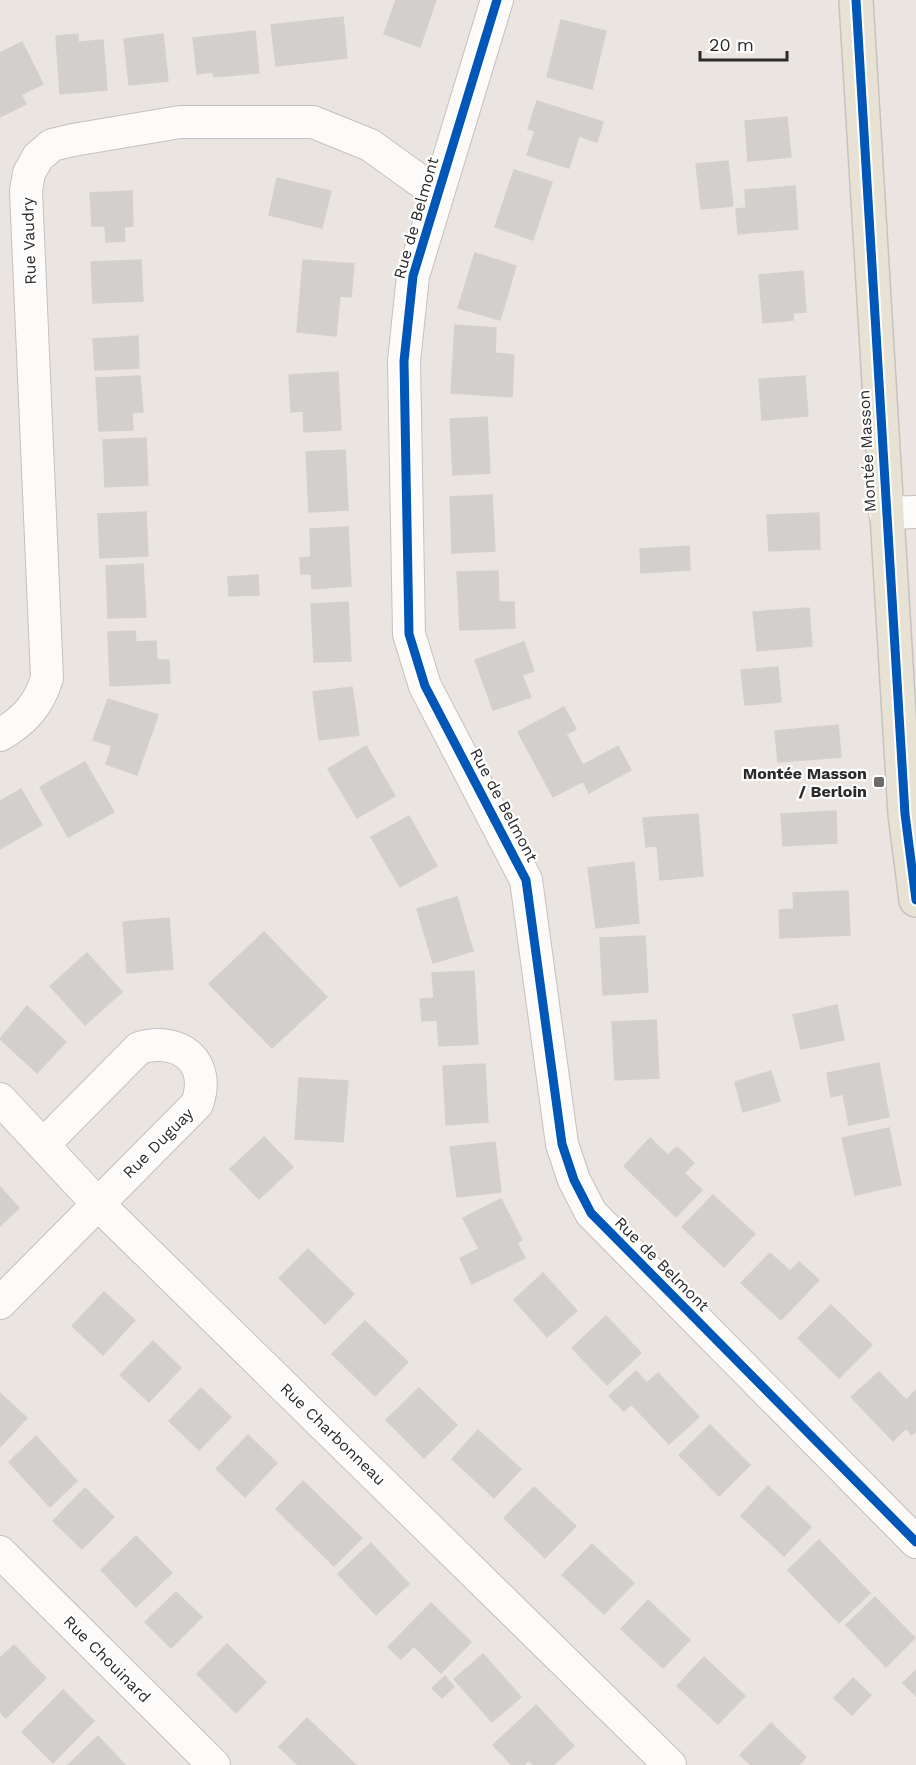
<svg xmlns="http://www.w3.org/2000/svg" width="916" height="1765" font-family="'Work Sans',sans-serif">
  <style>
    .building { fill: #d2cfcc; stroke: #d4d1cd; stroke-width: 1.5 }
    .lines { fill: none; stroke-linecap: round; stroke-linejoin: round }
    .minor-casing { stroke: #c3c1c1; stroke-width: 34 }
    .major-casing { stroke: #c5c3c1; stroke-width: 36 }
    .minor { stroke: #fcfbfa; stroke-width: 32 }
    .major { stroke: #e7e2d4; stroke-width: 33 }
    .cycleway-casing { stroke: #fff; stroke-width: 13 }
    .cycleway { stroke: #0057b8; stroke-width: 9 }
    .poi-dot { fill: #6e6c6a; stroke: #fff; stroke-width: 2 }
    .labels { text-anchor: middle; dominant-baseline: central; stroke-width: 4.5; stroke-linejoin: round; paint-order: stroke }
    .street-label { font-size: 16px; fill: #2b2b2b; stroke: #fff }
    .poi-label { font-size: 16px; font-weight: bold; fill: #2b2b2b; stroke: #fff; text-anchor: end }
  </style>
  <rect width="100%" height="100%" fill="#eae5e0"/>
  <path class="building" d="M396,0H436L420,47L384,34Z
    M343,17L347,58L276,66L271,25Z
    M561,20L606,31L592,89L547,77Z
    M255,31L259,73L214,77L213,72L197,74L193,38Z
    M78,34V42L103,40L107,90L60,94L56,36Z
    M163,34L168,81L129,85L124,39Z
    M22,42L43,84L21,95L26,104L0,117V53Z
    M537,101L603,122L597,142L579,136L569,168L527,155L535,131L528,129Z
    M787,117L791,157L748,161L745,121Z
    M728,161L733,206L701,209L696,164Z
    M514,170L552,182L533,240L495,227Z
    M277,178L331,191L322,228L269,215Z
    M795,186L798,229L738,234L736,209L746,208L745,190Z
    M132,191L133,226L124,227L125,241L106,242L105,226H92L90,193Z
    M475,253L516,266L500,320L458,308Z
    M141,260L143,301L93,303L91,262Z
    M303,260L354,264L351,297L340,296L336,336L297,332Z
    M803,271L806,312L793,313V320L763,323L759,275Z
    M455,325L496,328L495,353L514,355L512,397L451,393Z
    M138,336L139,368L95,370L93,339Z
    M338,372L341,430L304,432L303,411L291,412L289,375Z
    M140,376L143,412L132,413L133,430L99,431L96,378Z
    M805,376L808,416L762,420L759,379Z
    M487,417L490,473L453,475L450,419Z
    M146,438L148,485L105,487L103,440Z
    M345,450L348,510L309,512L306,452Z
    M492,495L495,551L452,553L450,497Z
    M146,512L148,556L100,558L98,514Z
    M819,513L820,549L769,551L767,515Z
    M348,527L351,586L312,589L311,574H301L300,558L311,557L310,529Z
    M689,546L690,570L641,573L640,549Z
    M143,564L146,617L108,618L106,566Z
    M498,571L499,602H514L515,628L460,630L457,572Z
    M258,575L259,595L229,596L228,577Z
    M348,602L351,661L314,662L311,604Z
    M809,608L812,646L757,651L753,612Z
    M135,631L136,642L156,641L157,660H169L170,683L110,686L108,632Z
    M524,642L534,671L522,675L531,697L493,710L475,660Z
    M778,667L781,702L745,705L741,670Z
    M352,687L359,735L319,740L313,692Z
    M108,699L158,715L137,775L106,764L112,746L93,740Z
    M564,707L576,729L566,734L583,765L618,746L631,770L589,793L583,781L553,797L518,732Z
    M838,725L841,757L778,762L775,731Z
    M366,746L395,796L357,818L328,769Z
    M85,762L114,812L68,837L40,787Z
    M21,789L42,825L0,849V801Z
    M836,811L837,843L783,846L781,814Z
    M698,814L703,876L660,880L657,846L646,847L643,818Z
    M409,816L437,866L400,887L371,837Z
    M634,862L639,923L596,928L588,868Z
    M848,891L850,935L780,938L779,910L794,909L793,893Z
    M457,897L473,951L433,963L417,909Z
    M169,918L173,969L127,973L123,922Z
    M264,932L327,997L272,1048L209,984Z
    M645,936L648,992L603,995L600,938Z
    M87,953L122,992L85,1025L50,986Z
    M474,971L478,1044L439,1046L437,1020L422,1021L420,999L434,998L432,973Z
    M837,1005L844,1040L801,1049L793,1015Z
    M27,1006L66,1042L37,1073L0,1039Z
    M656,1020L659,1078L615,1080L612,1022Z
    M879,1063L889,1117L849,1125L843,1094L831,1097L827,1073Z
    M485,1064L488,1122L446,1125L443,1066Z
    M771,1071L780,1101L743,1112L735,1082Z
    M299,1078L348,1081L343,1142L295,1139Z
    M889,1128L901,1185L855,1195L842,1138Z
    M264,1137L293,1167L259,1199L230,1169Z
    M650,1138L668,1155L677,1147L694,1163L684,1173L702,1190L676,1217L624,1166Z
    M495,1142L501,1192L457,1197L450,1147Z
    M0,1187L19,1208L0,1226Z
    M713,1195L755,1234L724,1267L682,1227Z
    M501,1199L522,1240L517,1243L525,1258L472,1284L460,1258L479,1249L463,1218Z
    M308,1249L354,1294L325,1324L279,1278Z
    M770,1253L790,1271L799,1262L819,1280L781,1320L741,1283Z
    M543,1273L577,1311L547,1337L514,1300Z
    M104,1292L135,1320L103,1355L72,1326Z
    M831,1305L872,1345L839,1378L798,1338Z
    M606,1316L641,1353L607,1385L572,1348Z
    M365,1321L408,1362L375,1396L332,1354Z
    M153,1341L181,1368L149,1402L120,1375Z
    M636,1371L647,1383L658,1373L699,1417L669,1444L631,1404L624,1411L609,1396Z
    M879,1372L906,1400L916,1390V1431L912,1435L906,1428L893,1441L851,1397Z
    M201,1388L231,1417L199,1450L169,1421Z
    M419,1388L457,1425L424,1458L386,1420Z
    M0,1393L27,1418L0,1447Z
    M710,1425L750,1465L719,1496L679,1455Z
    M478,1430L521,1469L494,1498L452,1459Z
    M248,1435L277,1463L245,1497L216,1469Z
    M36,1436L77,1481L50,1507L9,1462Z
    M303,1481L362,1538L334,1566L276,1509Z
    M768,1486L811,1527L784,1556L741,1516Z
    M534,1487L576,1526L545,1558L504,1518Z
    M85,1488L114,1517L82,1549L53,1521Z
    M136,1536L172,1573L136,1607L101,1570Z
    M819,1540L870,1593L839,1623L788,1570Z
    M371,1543L409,1584L376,1615L338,1574Z
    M592,1544L634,1583L604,1614L562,1575Z
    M176,1592L202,1617L171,1648L145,1622Z
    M875,1597L915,1638L886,1667L846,1625Z
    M648,1600L690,1640L663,1668L621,1629Z
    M431,1603L471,1642L441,1673L414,1646L401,1659L388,1647Z
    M227,1644L266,1682L236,1713L197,1674Z
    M14,1645L46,1678L6,1718L0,1712V1658Z
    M483,1654L521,1697L492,1722L454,1679Z
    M704,1657L745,1696L718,1724L677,1686Z
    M916,1670V1696L903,1683Z
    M445,1676L454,1687L442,1698L432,1688Z
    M853,1678L871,1695L852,1715L834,1698Z
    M63,1690L94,1721L53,1763L22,1732Z
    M536,1705L574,1746L553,1765H534L529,1760L524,1765H512L493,1745Z
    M307,1718L356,1765H298L279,1747Z
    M771,1723L806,1757L799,1765H751L740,1755Z
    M98,1736L125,1765H68Z"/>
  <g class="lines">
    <g class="minor-casing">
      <path id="minor" d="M497,0L413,276L404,361L409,634L425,686L526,880L562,1144L574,1180L591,1213L916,1542
        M885,513L916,512
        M0,735C24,721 39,705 47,678L26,191L29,173L38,157L52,145L73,140L180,122H313L370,145L438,194
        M0,1099L98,1204L670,1765
        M0,1303L197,1104C212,1062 180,1036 139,1048L44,1144
        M0,1552L214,1765"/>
    </g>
    <g class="major-casing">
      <path id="major" d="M856,0L905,814L916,900"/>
    </g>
    <use href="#minor" class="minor"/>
    <use href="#major" class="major"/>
    <g class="cycleway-casing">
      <path id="cycleway" d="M497,0L413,276L404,361L409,634L425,686L526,880L562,1144L574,1180L591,1213L916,1542
        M856,0L905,814L916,900"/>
    </g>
    <use href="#cycleway" class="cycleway"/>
  </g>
  <rect class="poi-dot" x="873" y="776" width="12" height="12" rx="3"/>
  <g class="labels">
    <g class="street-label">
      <text transform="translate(416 218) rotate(-74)">Rue de Belmont</text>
      <text transform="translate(29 241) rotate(-92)">Rue Vaudry</text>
      <text transform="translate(867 451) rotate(-93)">Montée Masson</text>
      <text transform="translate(504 805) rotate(62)">Rue de Belmont</text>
      <text transform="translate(158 1143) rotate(-45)">Rue Duguay</text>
      <text transform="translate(662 1264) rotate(45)">Rue de Belmont</text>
      <text transform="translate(333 1434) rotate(44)">Rue Charbonneau</text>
      <text transform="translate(107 1659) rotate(45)">Rue Chouinard</text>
    </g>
    <g class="poi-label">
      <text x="867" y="773">Montée Masson<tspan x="867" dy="18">/ Berloin</tspan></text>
    </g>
  </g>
  <path d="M700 51v9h87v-9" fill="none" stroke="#2b2b2b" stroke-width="3"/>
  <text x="709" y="51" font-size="18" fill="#2b2b2b" stroke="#ffffff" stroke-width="4.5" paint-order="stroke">20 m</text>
</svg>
